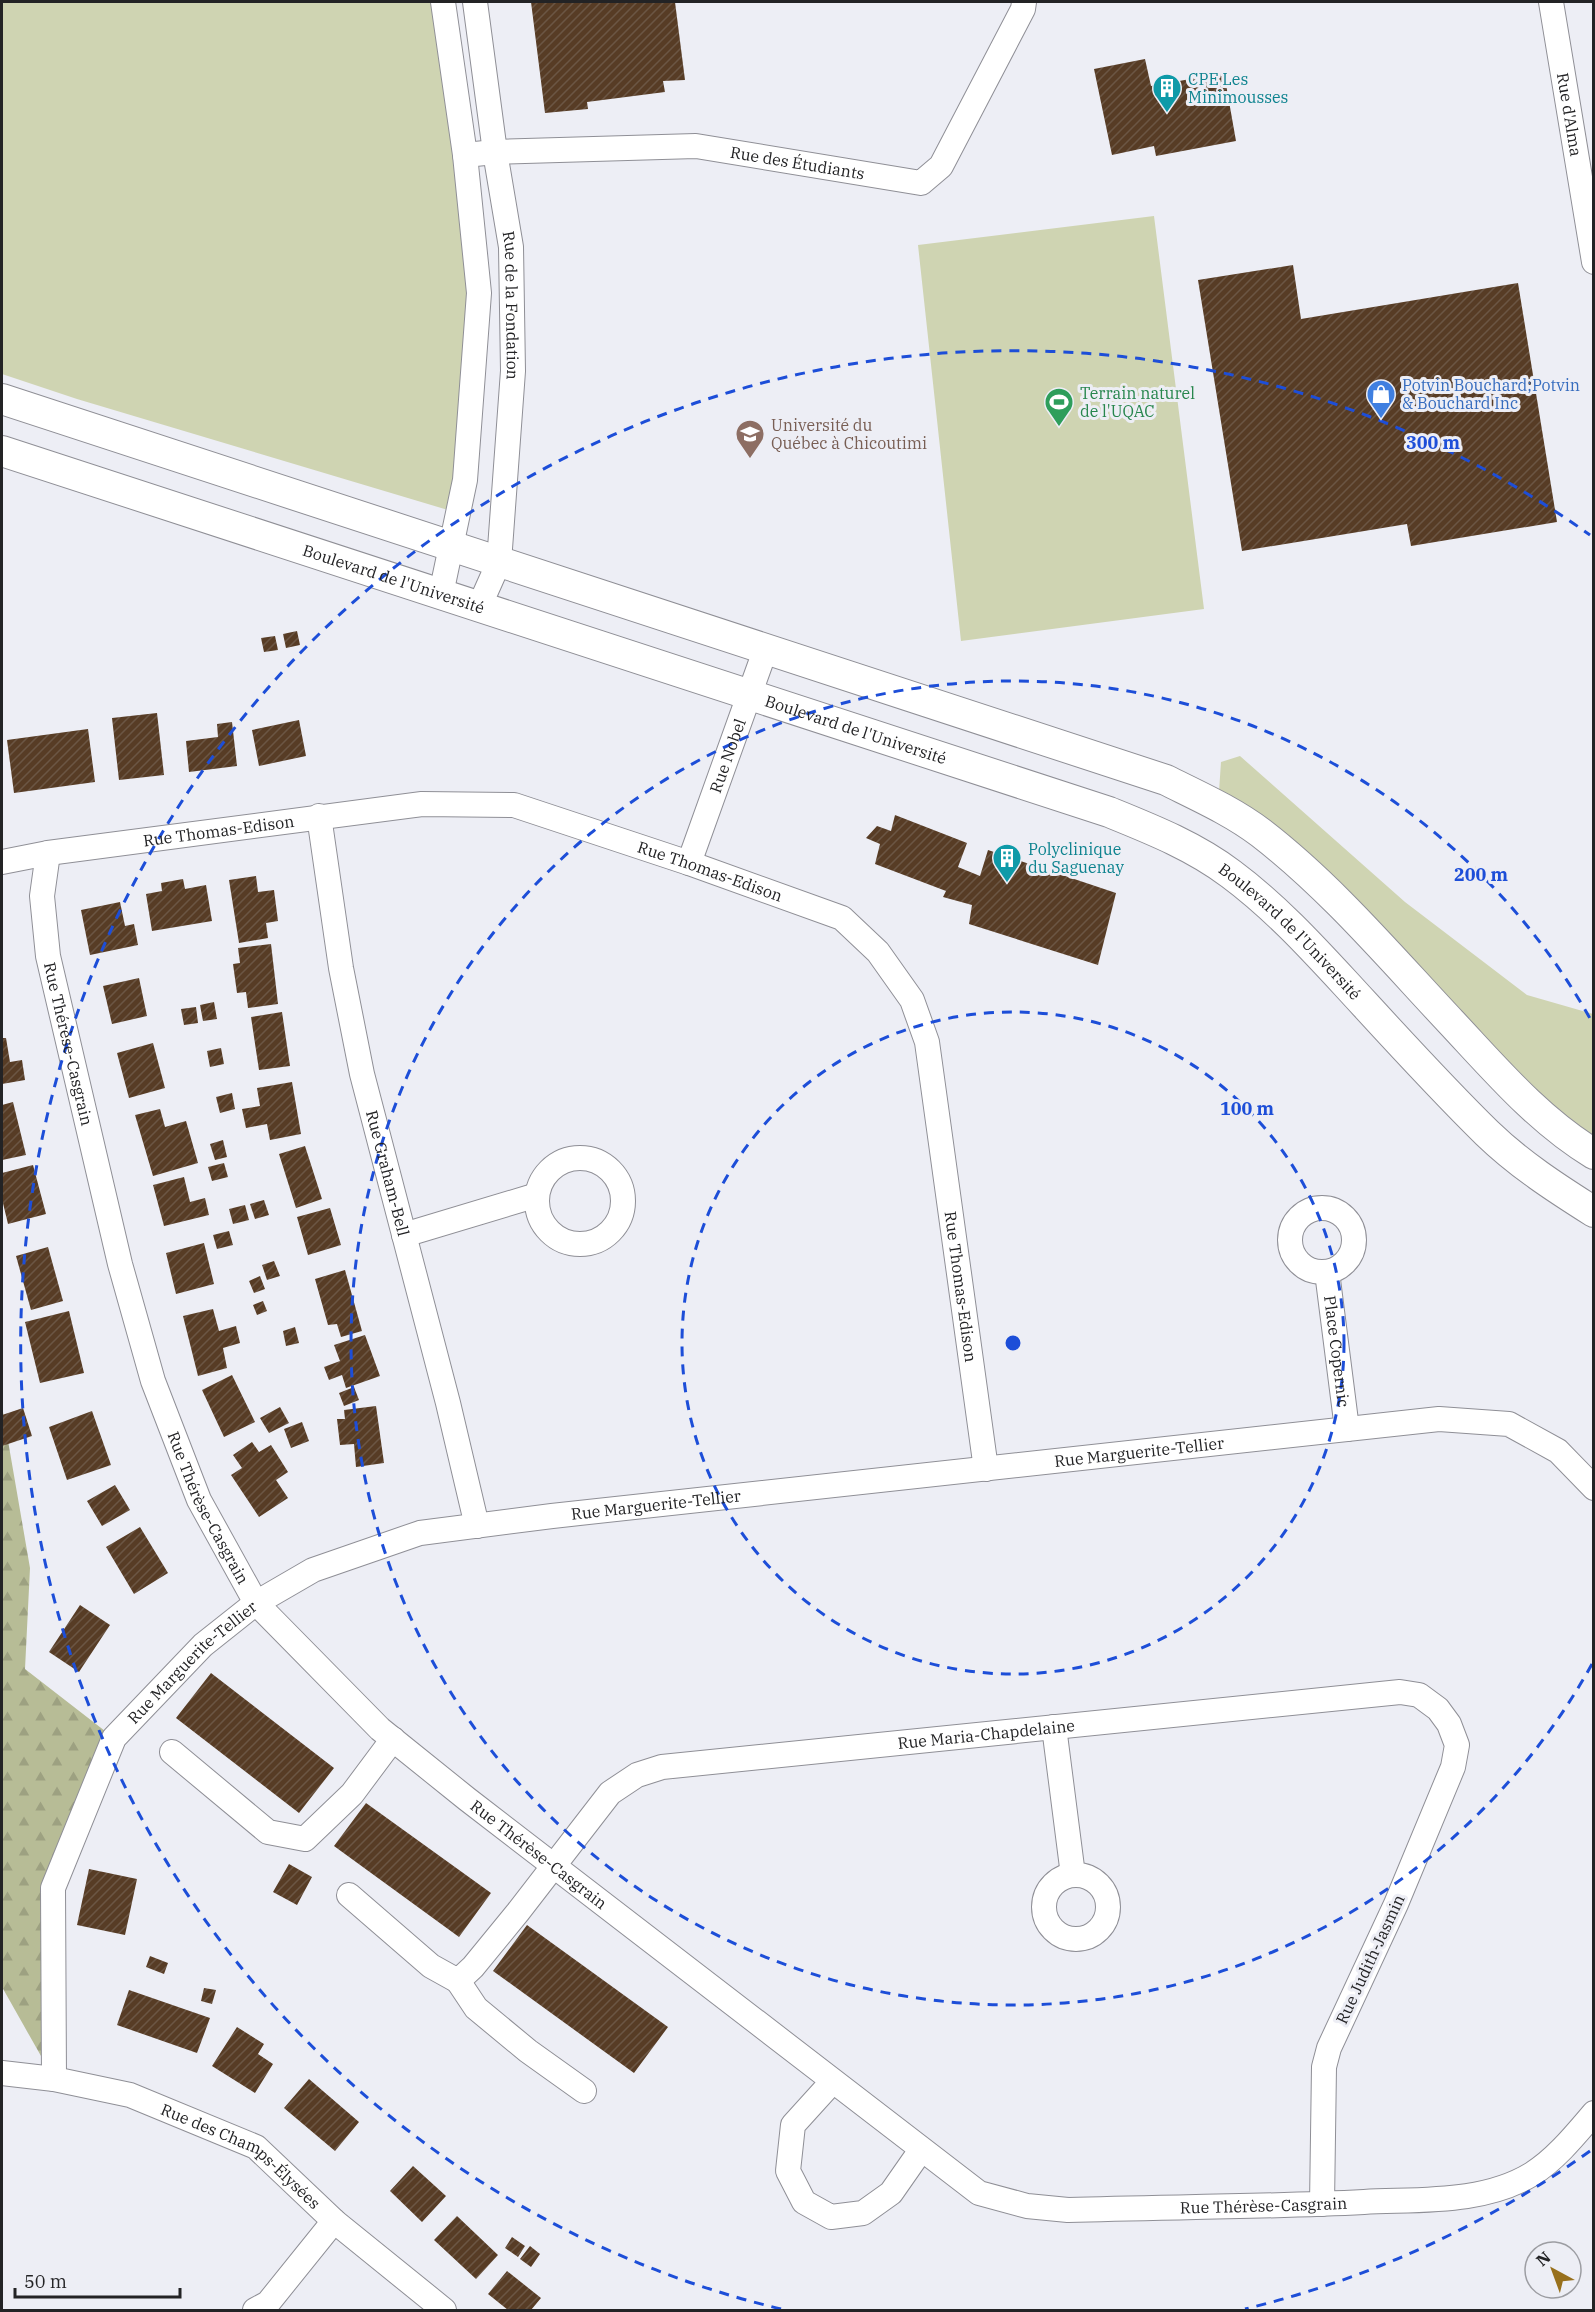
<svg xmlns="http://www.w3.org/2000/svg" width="1595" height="2312" font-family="'IBM Plex Serif',serif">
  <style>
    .green { fill: #cfd4b2 }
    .forest { fill: url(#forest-firs) }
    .building { fill: url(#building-hatch) }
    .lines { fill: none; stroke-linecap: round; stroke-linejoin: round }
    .minor-casing { stroke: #8f8f96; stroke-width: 26 }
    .major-casing { stroke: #8f8f96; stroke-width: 32 }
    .minor { stroke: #fff; stroke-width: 24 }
    .major { stroke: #fff; stroke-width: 30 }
    .ring { fill: none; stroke: #1d4ed8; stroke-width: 3; stroke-dasharray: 10 8 }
    .labels { text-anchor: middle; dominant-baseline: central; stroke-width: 6; stroke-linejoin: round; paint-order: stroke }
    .culture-label { font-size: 16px; fill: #0d838f; stroke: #edeef5; text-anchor: start }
    .street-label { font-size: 16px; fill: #232325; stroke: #edeef5 }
    .shop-label { font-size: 16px; fill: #366cbe; stroke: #edeef5; text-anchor: start }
    .leisure-label { font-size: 16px; fill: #27864d; stroke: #edeef5; text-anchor: start }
    .education-label { font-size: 16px; fill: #785e54; stroke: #edeef5; text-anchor: start }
    .centre { fill: #1d4ed8; stroke: #edeef5; stroke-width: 3 }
    .ring-label { font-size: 18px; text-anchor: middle; font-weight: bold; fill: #1d4ed8; stroke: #edeef5; stroke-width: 6; stroke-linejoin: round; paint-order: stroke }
  </style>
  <defs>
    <pattern id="forest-firs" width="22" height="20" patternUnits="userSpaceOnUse" patternTransform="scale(1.5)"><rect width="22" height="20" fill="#b7bc96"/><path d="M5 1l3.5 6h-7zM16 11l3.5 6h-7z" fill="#9da181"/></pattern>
    <pattern id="building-hatch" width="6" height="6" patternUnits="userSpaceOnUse" patternTransform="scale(1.5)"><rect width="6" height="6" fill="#573c25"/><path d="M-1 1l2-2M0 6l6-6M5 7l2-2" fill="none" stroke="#6b5644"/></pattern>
  </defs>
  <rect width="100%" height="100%" fill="#edeef5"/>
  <path class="green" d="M2,2H446L479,293L458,513L77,399L2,374Z
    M1154,216L1204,609L961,641L918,245Z
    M1240,756L1405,902L1527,995L1593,1014V1154L1218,806L1221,762Z"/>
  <path class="forest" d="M2,1406L30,1568L25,1669L114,1738L53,1888L54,2079L2,1987Z"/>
  <path class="building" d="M531,2H675L685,80L663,81L665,92L587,102L588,109L545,113Z
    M1145,59L1151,86L1224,73L1236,141L1156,156L1154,146L1112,155L1094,69Z
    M1293,265L1301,319L1518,283L1557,522L1411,546L1407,524L1242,551L1198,280Z
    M297,631L300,645L286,648L283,634Z
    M275,636L278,650L264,652L261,638Z
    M157,713L164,775L119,780L112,718Z
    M299,720L306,756L259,766L252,730Z
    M232,722L237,766L189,772L186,741L218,737L217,724Z
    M88,729L95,782L14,793L7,740Z
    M895,815L967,843L958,867L980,876L988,850L1116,893L1098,965L969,924L972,905L943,897L946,891L875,864L880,844L866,838L877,826L891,831Z
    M256,876L258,892L274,890L278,921L266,923L268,938L239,943L229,880Z
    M183,879L185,889L206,885L212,921L152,931L146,894L162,891L161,883Z
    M120,902L125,926L134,924L138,945L90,955L81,910Z
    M271,944L278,1004L248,1008L246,992L237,993L233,964L240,963L238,948Z
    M139,978L147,1016L112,1024L103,986Z
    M214,1002L217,1019L203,1021L200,1005Z
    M196,1007L198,1023L184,1025L181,1009Z
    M282,1012L290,1066L259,1070L251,1017Z
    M2,1038H6L10,1062L22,1060L25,1080L2,1084Z
    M153,1043L165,1088L129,1098L117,1053Z
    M221,1048L224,1064L210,1067L207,1051Z
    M292,1082L301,1134L270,1140L267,1124L246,1128L242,1109L260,1106L257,1088Z
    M232,1093L235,1109L220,1113L216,1097Z
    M13,1102L26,1155L2,1160V1105Z
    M160,1109L165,1127L186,1121L198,1163L153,1176L135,1115Z
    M223,1140L227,1157L215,1160L210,1144Z
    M305,1146L322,1199L296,1208L279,1154Z
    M224,1163L228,1177L212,1181L208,1167Z
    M33,1165L46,1214L8,1224L2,1199V1173Z
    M184,1177L190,1202L205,1198L209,1215L164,1226L153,1185Z
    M264,1200L269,1215L255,1219L250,1204Z
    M245,1205L249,1220L233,1224L229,1209Z
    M330,1208L341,1245L308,1255L297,1217Z
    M229,1231L233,1245L217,1249L213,1235Z
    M204,1243L214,1284L176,1294L166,1253Z
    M48,1247L63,1301L31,1310L16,1256Z
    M274,1261L280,1276L267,1280L262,1265Z
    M345,1270L362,1331L341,1337L337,1324L328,1325L315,1279Z
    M260,1276L265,1289L254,1293L249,1281Z
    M263,1301L267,1311L257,1315L253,1305Z
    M213,1309L219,1331L236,1326L240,1343L223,1348L227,1368L198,1376L183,1316Z
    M69,1311L84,1373L40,1383L25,1322Z
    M295,1327L299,1343L286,1346L283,1331Z
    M365,1335L380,1376L346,1388L342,1375L329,1380L324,1367L340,1361L334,1345Z
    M232,1375L255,1422L224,1437L202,1390Z
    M354,1387L359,1400L344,1406L339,1393Z
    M376,1406L384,1463L356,1467L354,1444L340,1445L337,1419H345L344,1410Z
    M280,1407L289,1423L269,1433L260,1418Z
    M23,1408L32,1436L2,1446V1415Z
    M92,1411L111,1465L67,1480L49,1427Z
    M302,1422L309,1441L291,1448L284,1429Z
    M252,1442L259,1452L271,1445L288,1472L276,1480L288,1498L259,1517L231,1475L242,1468L233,1455Z
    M115,1485L130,1510L102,1526L87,1501Z
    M140,1527L168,1573L134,1594L106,1547Z
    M80,1605L110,1625L79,1672L49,1652Z
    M211,1673L334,1768L299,1813L176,1718Z
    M366,1803L491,1893L459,1937L334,1846Z
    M289,1864L312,1877L297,1905L273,1892Z
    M89,1869L137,1879L125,1935L77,1925Z
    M527,1925L668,2027L634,2073L493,1971Z
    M150,1956L168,1963L164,1974L146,1967Z
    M204,1988L216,1990L212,2004L201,2001Z
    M129,1990L210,2018L197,2053L117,2025Z
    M237,2027L264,2044L258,2054L273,2064L255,2093L212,2066Z
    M309,2079L359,2122L335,2151L284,2108Z
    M413,2166L446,2196L422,2222L390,2191Z
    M457,2216L498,2255L476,2279L434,2240Z
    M512,2237L525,2246L518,2257L505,2248Z
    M530,2246L540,2254L531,2267L520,2259Z
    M507,2271L541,2298L531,2310H508L488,2294Z"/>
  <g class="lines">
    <g class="minor-casing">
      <g id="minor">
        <path id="s1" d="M475,2L495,152L511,247L513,371L499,562L479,607"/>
        <path id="s2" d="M1551,2L1594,262"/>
        <path id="s3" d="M465,155L495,152L696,146L921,183L941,166L1023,9L1024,2"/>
        <path d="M441,594L465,480L479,293L465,155L443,2"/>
        <path id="s4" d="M319,816L341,968L362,1074L448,1403L477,1526"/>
        <path id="s5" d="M48,853L42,896L48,956L120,1264L153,1381L199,1500L256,1603L380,1729L467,1799L979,2193L1027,2206L1068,2210C1166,2207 1265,2207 1364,2202C1419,2199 1483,2204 1532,2174C1556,2159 1576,2134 1594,2113"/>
        <path id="s6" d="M2,862L48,853L422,804L514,805L689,863L842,918L878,952L912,1000L927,1042L986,1469"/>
        <path id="s7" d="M689,863L766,648"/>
        <circle cx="580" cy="1201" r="43"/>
        <circle cx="1322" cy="1240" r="32"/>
        <path d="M404,1235L537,1195"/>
        <path id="s8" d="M1327,1272L1347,1429"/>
        <path d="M1054,1727L1073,1875"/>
        <path d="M172,1752L268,1832L305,1839L352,1794L393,1739"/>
        <circle cx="1076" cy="1907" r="32"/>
        <path id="s9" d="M349,1895L431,1966L458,1981L473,1967L518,1912L610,1793L637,1775L662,1767L1400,1692L1419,1695L1438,1709L1449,1724L1457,1745L1453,1767L1396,1904L1329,2048L1324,2067L1322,2204"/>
        <path d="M458,1981L476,2008L528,2051L584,2091"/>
        <path id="s10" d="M2,2073L54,2079L130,2095L256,2147L334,2221L444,2310"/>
        <path id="s11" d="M54,2079L53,1888L114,1738L203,1645L256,1603L313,1570L420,1533L552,1516L1439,1419L1509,1424L1558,1451L1594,1488"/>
        <path d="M832,2082L793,2125L788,2171L804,2202L831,2217L863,2213L891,2193L921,2150"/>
        <path d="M255,2310L268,2303L334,2221"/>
      </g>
    </g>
    <g class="major-casing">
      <g id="major">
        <path d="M2,399L1166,780C1198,796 1232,811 1261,833C1331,887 1390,957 1451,1022C1495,1069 1538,1120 1594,1154"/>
        <path id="s12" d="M2,451L1109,812C1151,829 1194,846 1231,874C1274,906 1310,945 1346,984C1392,1034 1438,1085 1487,1133C1519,1164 1556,1188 1594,1212"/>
      </g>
    </g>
    <use href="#minor" class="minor"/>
    <use href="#major" class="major"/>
  </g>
  <g class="ring">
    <circle cx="1013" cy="1343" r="331"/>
    <path d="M1592 1664A662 662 0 1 1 1592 1022"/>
    <path d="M1590 2151A993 993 0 0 1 1245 2309M781 2309A993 993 0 1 1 1590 535"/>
  </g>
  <defs>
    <g id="building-pin" transform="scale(1.5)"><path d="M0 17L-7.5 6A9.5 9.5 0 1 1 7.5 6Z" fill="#0f9aa8" stroke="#edeef5"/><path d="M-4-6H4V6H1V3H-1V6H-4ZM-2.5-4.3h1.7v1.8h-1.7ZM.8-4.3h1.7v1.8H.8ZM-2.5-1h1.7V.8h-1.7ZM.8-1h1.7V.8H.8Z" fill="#fff"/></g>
    <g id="shop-pin" transform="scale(1.5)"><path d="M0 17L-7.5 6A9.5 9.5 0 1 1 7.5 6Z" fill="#3f7fe0" stroke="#edeef5"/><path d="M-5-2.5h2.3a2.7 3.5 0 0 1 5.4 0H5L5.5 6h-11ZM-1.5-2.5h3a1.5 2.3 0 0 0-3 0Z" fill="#fff"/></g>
    <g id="stadium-pin" transform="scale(1.5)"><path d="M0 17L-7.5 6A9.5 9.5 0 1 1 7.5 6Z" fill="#2e9e5b" stroke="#edeef5"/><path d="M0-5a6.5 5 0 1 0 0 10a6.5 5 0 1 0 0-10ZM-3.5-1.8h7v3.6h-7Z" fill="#fff"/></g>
    <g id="university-pin" transform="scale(1.5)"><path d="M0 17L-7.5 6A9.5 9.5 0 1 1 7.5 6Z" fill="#8d6e63" stroke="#edeef5"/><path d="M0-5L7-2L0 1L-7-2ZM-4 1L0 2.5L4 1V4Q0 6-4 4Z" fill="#fff"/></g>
  </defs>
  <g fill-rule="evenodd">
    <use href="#building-pin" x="1167" y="88"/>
    <use href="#shop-pin" x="1381" y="394"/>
    <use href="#stadium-pin" x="1059" y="402"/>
    <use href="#university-pin" x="750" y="434"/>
    <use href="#building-pin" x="1007" y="858"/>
  </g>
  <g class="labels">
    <g class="culture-label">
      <text x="1188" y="79">CPE Les<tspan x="1188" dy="18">Minimousses</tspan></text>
      <text x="1028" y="849">Polyclinique<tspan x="1028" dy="18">du Saguenay</tspan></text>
    </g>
    <g class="street-label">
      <text stroke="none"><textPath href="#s2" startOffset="114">Rue d'Alma</textPath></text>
      <text stroke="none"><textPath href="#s3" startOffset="334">Rue des Étudiants</textPath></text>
      <text stroke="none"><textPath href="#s1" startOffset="306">Rue de la Fondation</textPath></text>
      <text stroke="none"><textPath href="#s12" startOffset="412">Boulevard de l'Université</textPath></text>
      <text stroke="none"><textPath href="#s12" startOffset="898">Boulevard de l'Université</textPath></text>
      <text stroke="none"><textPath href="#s7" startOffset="114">Rue Nobel</textPath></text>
      <text stroke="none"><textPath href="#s6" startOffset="219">Rue Thomas-Edison</textPath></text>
      <text stroke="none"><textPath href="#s6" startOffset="723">Rue Thomas-Edison</textPath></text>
      <text stroke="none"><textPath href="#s12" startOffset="1384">Boulevard de l'Université</textPath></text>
      <text stroke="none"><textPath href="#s5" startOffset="194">Rue Thérèse-Casgrain</textPath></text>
      <text stroke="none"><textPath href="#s4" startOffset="364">Rue Graham-Bell</textPath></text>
      <text stroke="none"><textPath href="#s6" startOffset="1263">Rue Thomas-Edison</textPath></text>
      <text stroke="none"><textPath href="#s8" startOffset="80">Place Copernic</textPath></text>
      <text stroke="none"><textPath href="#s11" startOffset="1452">Rue Marguerite-Tellier</textPath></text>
      <text stroke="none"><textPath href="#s11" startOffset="966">Rue Marguerite-Tellier</textPath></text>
      <text stroke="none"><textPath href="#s5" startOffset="680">Rue Thérèse-Casgrain</textPath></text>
      <text stroke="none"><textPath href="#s11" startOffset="462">Rue Marguerite-Tellier</textPath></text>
      <text stroke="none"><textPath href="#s9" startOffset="766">Rue Maria-Chapdelaine</textPath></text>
      <text stroke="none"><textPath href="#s5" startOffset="1166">Rue Thérèse-Casgrain</textPath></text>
      <text transform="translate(1370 1959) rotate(-65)">Rue Judith-Jasmin</text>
      <text stroke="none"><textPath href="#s10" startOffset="258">Rue des Champs-Élysées</textPath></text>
      <text stroke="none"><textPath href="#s5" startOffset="2008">Rue Thérèse-Casgrain</textPath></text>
    </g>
    <g class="shop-label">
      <text x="1402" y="385">Potvin Bouchard;Potvin<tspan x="1402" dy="18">&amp; Bouchard Inc</tspan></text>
    </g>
    <g class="leisure-label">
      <text x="1080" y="393">Terrain naturel<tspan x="1080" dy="18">de l'UQAC</tspan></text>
    </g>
    <g class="education-label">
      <text x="771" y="425">Université du<tspan x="771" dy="18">Québec à Chicoutimi</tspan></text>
    </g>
  </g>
  <circle cx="1013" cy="1343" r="9" class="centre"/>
  <g class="ring-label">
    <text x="1433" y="449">300 m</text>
    <text x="1481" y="881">200 m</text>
    <text x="1247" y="1115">100 m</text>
  </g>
  <rect width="1595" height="2312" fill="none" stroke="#232325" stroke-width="6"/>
  <g transform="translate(1553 2270) rotate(319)"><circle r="28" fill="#edeef5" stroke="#9c9da2" stroke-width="1.5"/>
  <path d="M0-4.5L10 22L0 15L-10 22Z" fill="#98701c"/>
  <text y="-9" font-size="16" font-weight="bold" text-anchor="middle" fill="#232325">N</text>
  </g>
  <path d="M15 2288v9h165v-9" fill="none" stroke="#232325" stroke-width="3"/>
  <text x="24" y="2288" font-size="18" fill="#232325" stroke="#edeef5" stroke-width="4.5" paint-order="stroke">50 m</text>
</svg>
